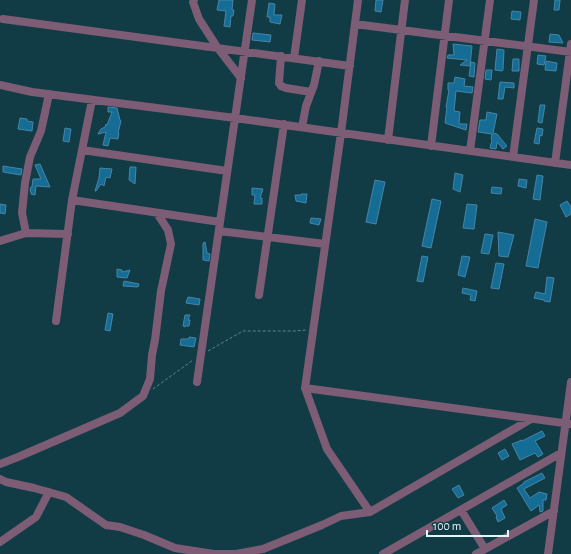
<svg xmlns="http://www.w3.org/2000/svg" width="571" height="554" font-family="'Alegreya Sans',sans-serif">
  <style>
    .building { fill: #156d96; stroke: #4884a5 }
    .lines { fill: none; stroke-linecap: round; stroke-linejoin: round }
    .path { stroke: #5f828a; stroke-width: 1; stroke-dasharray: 3 2; stroke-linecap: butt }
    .minor { stroke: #7d5c75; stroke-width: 8 }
  </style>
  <rect width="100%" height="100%" fill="#113c45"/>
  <path class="building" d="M219,0H233L232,10H234L233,16H231L230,27L224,26L226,11L217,10Z
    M376,0H383L381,12L375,11Z
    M555,0H560L559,10H554Z
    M269,3L275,4L274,15H282L280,24L270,22V17H267Z
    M512,11L521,12L520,20L511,19Z
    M253,33L271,35L270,42L252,40Z
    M550,34L559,35L563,43L549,42Z
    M453,44L472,46L470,66L460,65L467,60L447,58L448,55H454Z
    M497,49L504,50L503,70L502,71L495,70Z
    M538,55L546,56L544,65L537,64Z
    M513,59H519V71H512Z
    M546,61L557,63L556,71L545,70Z
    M471,62L475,63L474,77L469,76Z
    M486,70H492L491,80L485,79Z
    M455,77L465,79L464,86L473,87L472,93L456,91L454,111L460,112L459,124H467L466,130L445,123L447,107H446L449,90H448V83H454Z
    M500,82L514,83V88L505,87L503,99H498Z
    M540,105H545L542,123L538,122Z
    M108,107L117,108L120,120L121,121L118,133H119L118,139L110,138L108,146L103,145L106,132L98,134L101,129L105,127L106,124L107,125L112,112H108Z
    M487,112L497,114L493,133L497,134L507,146L503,149L497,142L496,149L490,148L492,140L491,139L492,134L478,132L480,120H486Z
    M20,118L27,119V121L33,122L32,131L18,129Z
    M65,128L71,129L69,142L63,141Z
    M537,128L543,129L542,136L540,135L539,144L534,143Z
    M40,164L50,187L36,186L35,195L31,194V192L30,191L31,187H32L33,179H41L35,165Z
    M3,166L22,169L21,175L3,172Z
    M130,167H136L135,184L129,180Z
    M100,168L112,169L110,178L106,177L104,186L101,184L96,191H95L99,178Z
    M455,173L463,175L460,192L453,189Z
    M537,175L543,176L540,200L533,199Z
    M519,179L527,180L526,188L518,186Z
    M375,180L385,182L376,224L366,222Z
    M492,187L502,188L501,194L491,193Z
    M252,188L263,189L260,198H262V204H254L255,195H252Z
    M301,194H307L306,203L296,201L295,195H301Z
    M432,199L441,201L431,248L422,246Z
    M567,201L571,207V214L566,217L560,205Z
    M0,204L6,205L5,214L0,213Z
    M467,204L477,205L474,229L463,228Z
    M311,218L321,219L319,225L310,223Z
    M535,219L547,222L538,268L526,266Z
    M498,232L514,235L508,257L499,256Z
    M485,234L493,235L489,254L481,253Z
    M205,242L207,253L210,254L209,261L203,260V243Z
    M422,256L428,257L423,282L417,281Z
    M462,256L470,257L465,277L458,275Z
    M496,263L504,264L499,289L491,288Z
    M117,269L122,270V272L130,270L127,278L117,277Z
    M547,277L554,278L550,302L544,301V300L534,298L536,292L545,294Z
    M124,281L139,284L138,287L123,286Z
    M463,288L477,291L475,301L470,300L471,295L462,293Z
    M188,297L200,299L199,305L186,303Z
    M108,313L113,314L110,331L105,330Z
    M185,315H190L188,320H190L189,326H185V327L183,326Z
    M189,337L196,338L194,347L180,345L181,339H189Z
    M542,431L545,436L535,441L543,454L538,457L535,453L520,460L512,444L522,440V441Z
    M505,449L509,456L502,460L498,453Z
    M542,473L545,478L524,489L530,498L539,492L547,494L546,500H543V511L540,512L539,505L531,511L517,488L524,483V482Z
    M459,485L464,495L458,498L452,489Z
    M504,500L507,505L501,509L505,518L498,522L496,517L497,516L492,508Z"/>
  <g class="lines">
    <path class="path" d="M208,351L243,331H294L307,330
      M153,389L193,360"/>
    <path class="minor" d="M194,0L193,2L199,19L217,47L241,78
      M358,0L341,133L305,388L327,449L370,512
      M3,19L350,66
      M355,24L571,52
      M281,56L279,83L281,86L286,88L311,92
      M294,58L302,0
      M0,85L32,92L235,118L571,165
      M302,127L306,106L314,85L319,61
      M388,140L405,0
      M431,146L449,0
      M82,150L227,171
      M470,151L490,0
      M513,157L534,0
      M555,163L571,44
      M72,200L220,222
      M219,231L325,244
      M26,233L22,213L25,183L30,157L41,131L49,94
      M0,241L26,233L68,234
      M259,295L284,124
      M56,321L72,200L92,100
      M197,382L252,0
      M305,388L571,424
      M0,464L18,457L120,413L143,396L150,379L152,355L155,340L161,291L171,244L168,230L157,213
      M0,479L6,482L34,488L66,497L106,525L120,527L144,535L175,548L214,554H236L263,549L322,525L341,516L370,512L531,419
      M461,510L485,549
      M0,542L36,517L49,492
      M383,554L561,453
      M476,554L554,511
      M548,554L571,382"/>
  </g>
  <path d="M427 530v6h81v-6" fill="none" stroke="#e1f7fc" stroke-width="2"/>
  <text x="433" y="530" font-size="12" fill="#e1f7fc" stroke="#113c45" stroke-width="3" paint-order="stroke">100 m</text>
</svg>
